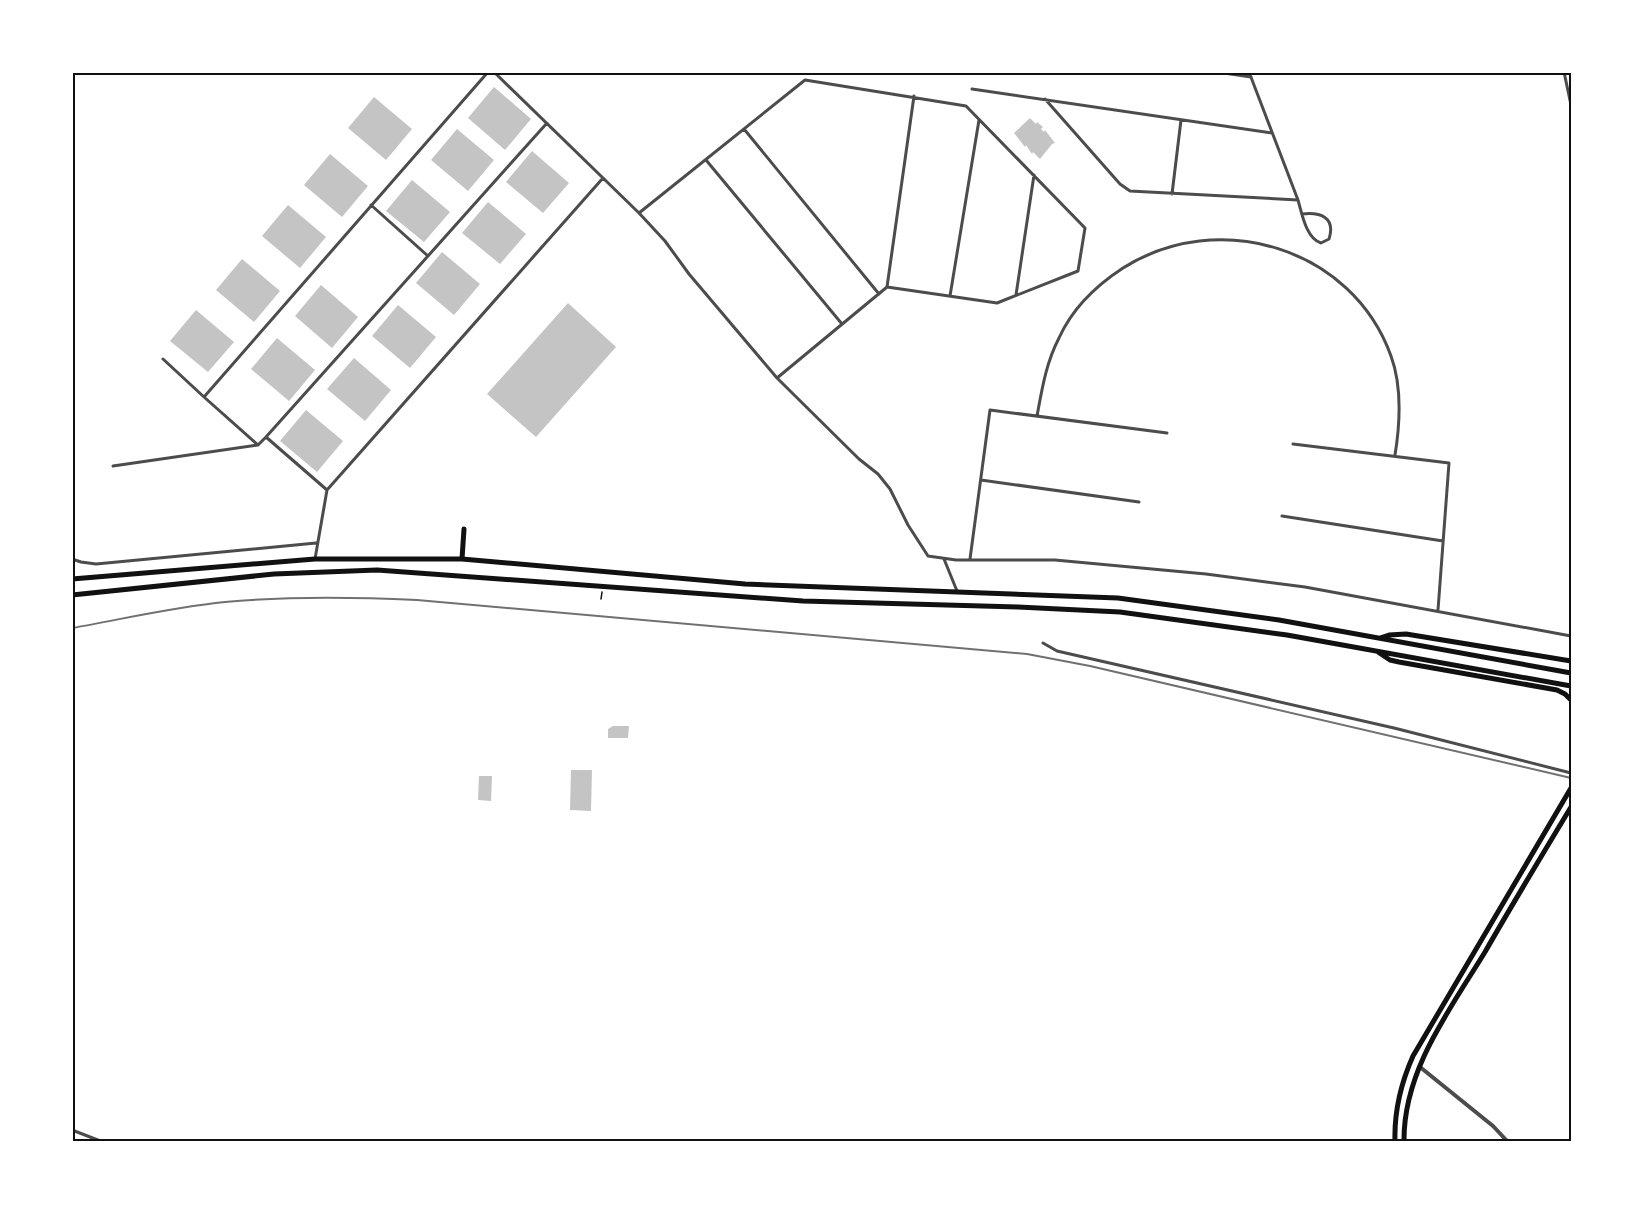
<svg xmlns="http://www.w3.org/2000/svg" width="1643" height="1214" font-family="'Zilla Slab',serif">
  <style>
    .building { fill: #c4c4c4 }
    .lines { fill: none; stroke-linecap: round; stroke-linejoin: round }
    .path { stroke: #111; stroke-width: 1.5 }
    .minor { stroke: #4c4c4c; stroke-width: 3 }
    .tertiary { stroke: #4c4c4c; stroke-width: 4 }
    .primary { stroke: #111; stroke-width: 5 }
    .rail { stroke: #707070; stroke-width: 2 }
    .neatline { fill: none; stroke: #111; stroke-width: 2 }
  </style>
  <rect width="100%" height="100%" fill="#fff"/>
  <path class="building" d="M494,87L531,119L505,150L468,118Z
    M374,97L412,129L386,160L348,128Z
    M1030,118L1036,124L1037,122L1043,127L1041,129L1044,132L1045,130L1055,143L1052,144L1040,159L1033,152L1032,154L1026,145L1025,147L1014,133Z
    M457,129L494,160L468,191L431,160Z
    M532,151L569,183L543,213L506,182Z
    M330,154L368,186L342,217L304,185Z
    M412,180L450,212L424,242L386,211Z
    M488,202L526,234L500,264L462,233Z
    M288,205L326,237L300,268L262,236Z
    M442,252L480,284L454,315L416,283Z
    M242,259L280,291L254,322L216,290Z
    M321,285L358,317L332,348L295,316Z
    M568,303L616,347L536,437L487,394Z
    M398,305L436,337L410,368L372,336Z
    M196,310L234,342L208,372L170,341Z
    M277,338L315,370L289,401L251,369Z
    M354,358L391,390L365,421L327,389Z
    M306,410L343,441L317,472L280,441Z
    M613,726H629L628,738H608V729Z
    M571,770H592L591,811L570,810Z
    M479,776H492L491,801L478,800Z"/>
  <g class="lines">
    <path class="path" d="M601,599L602,592"/>
    <path class="minor" d="M494,72L639,213L665,241L689,274L777,378L859,459L878,474L890,489L908,525L928,556L956,560H1055L1206,574L1305,587L1571,636
      M1217,72L1251,77
      M1564,72L1571,105
      M972,89L1272,133
      M1045,99L1120,184L1130,191L1298,200L1249,72
      M744,129L879,294
      M706,160L842,324
      M1172,194L1181,120
      M1298,200C1302,214 1306,238 1321,243L1329,239C1336,217 1320,212 1302,214
      M371,205L428,256
      M639,213L805,80L966,106L1085,228L1078,271L997,303L887,287
      M1016,295L1034,175
      M950,296L979,120
      M163,359L204,397L488,72
      M777,378L887,287L914,96
      M204,397L258,445L266,437
      M1037,416C1042,389 1046,363 1059,338C1072,309 1097,285 1123,268C1218,208 1352,247 1391,356C1402,386 1400,424 1395,455
      M1293,444L1449,463L1438,610
      M113,466L258,445
      M981,480L1139,502
      M327,490L266,437L547,123
      M1282,516L1443,541
      M72,559L81,562L96,564L316,543
      M315,559L327,490L603,178
      M944,559L957,591
      M970,559L990,410L1167,433
      M1043,643L1057,651L1394,728L1571,773
      M72,1130L103,1142"/>
    <path class="tertiary" d="M1420,1067L1493,1126L1508,1142"/>
    <path class="primary" d="M462,559L464,529
      M72,579L315,559H462L745,584L1118,598L1279,620L1571,673
      M72,586V600
      M72,595L274,574L377,570L803,601L1018,607L1120,612L1287,635L1571,686
      M1380,638L1389,635L1406,634L1571,661
      M1378,652L1390,660L1399,662L1557,690L1565,694L1571,700
      M1395,1142C1394,1112 1401,1083 1413,1056L1571,788
      M1404,1142C1403,1071 1449,1011 1485,952C1513,903 1542,855 1571,807"/>
    <path class="rail" d="M72,628C123,619 174,607 225,602C289,596 353,597 417,600L1027,654L1090,666L1571,778"/>
  </g>
  <rect width="1643" height="1214" fill="none" stroke="#ffffff" stroke-width="147"/>
  <rect x="74" y="74" width="1496" height="1066" class="neatline"/>
</svg>
